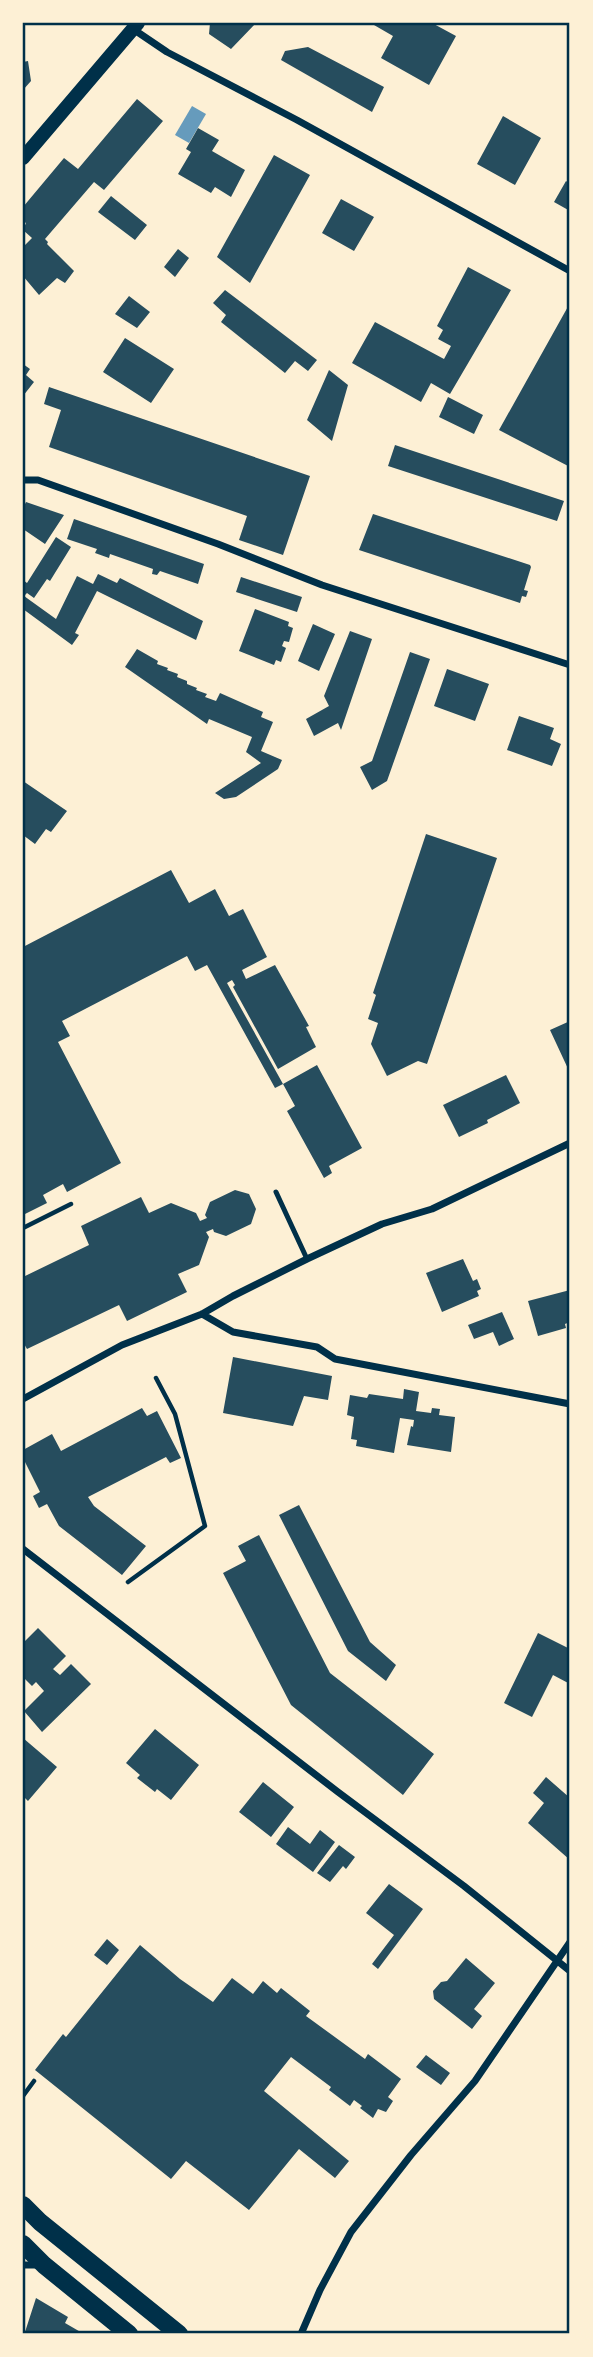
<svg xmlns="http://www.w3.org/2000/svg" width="593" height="2357" font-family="Inter,sans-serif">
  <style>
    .water { fill: #669bbc }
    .building { fill: #264d5e }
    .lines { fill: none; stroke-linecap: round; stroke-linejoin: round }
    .path { stroke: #003049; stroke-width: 4.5 }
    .service { stroke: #003049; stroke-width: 5 }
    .minor { stroke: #003049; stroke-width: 7 }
    .secondary { stroke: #003049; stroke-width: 14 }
    .primary { stroke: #003049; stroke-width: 18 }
    .neatline { fill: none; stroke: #003049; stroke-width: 2.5 }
  </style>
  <rect width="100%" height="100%" fill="#fdf0d5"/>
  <path class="water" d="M192,106L206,114L189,143L175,135Z"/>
  <path class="building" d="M210,23H256L231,49L209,34Z
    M375,23H432L456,36L429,85L381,58L393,36L374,25Z
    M308,47L384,87L372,112L281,60L285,51Z
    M28,61L31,81L23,90V62Z
    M137,99L163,121L104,190L94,182L45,239L48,242L47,244L74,271L65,283L57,278L39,295L23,276V243L25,245L32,238L23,230L26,223L23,221V207L64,158L78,169Z
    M503,116L541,138L515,185L477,164Z
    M198,128L219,140L212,151L245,170L231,197L215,187L211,193L178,174L191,152L186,149Z
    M274,155L310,175L250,283L217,257Z
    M566,181L570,184V211L554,202Z
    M111,196L147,225L135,240L98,212Z
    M341,199L374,217L354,251L322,233Z
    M178,249L189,258L175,277L164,267Z
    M468,267L511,290L450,394L431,383L421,402L352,363L375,322L444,359L451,346L438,339L443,330L437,326Z
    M225,290L317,360L308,371L295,361L285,373L221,322L226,315L213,303Z
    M129,296L150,312L137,328L115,314Z
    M570,303V467L499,430Z
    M125,338L174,369L151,403L103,372Z
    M23,364L30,369L26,375L34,382L23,396Z
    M329,370L348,385L332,441L307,420Z
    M49,387L310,476L283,555L239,540L247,516L49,447L61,410L44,404Z
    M448,397L483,415L474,434L439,417Z
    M395,445L564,501L557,521L388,466Z
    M26,502L64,515L45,544L23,529V508Z
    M373,514L530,565L531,567L524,590L528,591L526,597L522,596L520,603L359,550Z
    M74,519L204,564L198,584L160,571L157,575L152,574L153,569L110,554L109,558L95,553L97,549L67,539Z
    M56,537L71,547L50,581L47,579L34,598L27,593L24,596L56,619L77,576L93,584L98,574L117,583L120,578L203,621L196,640L97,591L75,633L79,635L72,645L23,609V580L27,583Z
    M241,577L302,597L297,612L236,592Z
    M255,609L289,622L288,626L293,628L289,642L284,641L282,646L286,648L281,662L276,660L274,665L239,651Z
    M313,624L335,634L319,671L298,661Z
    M350,631L372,639L341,730L338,723L314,736L306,719L329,706L324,696Z
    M137,649L158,661L157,664L168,668L167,670L178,674L177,677L187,681V684L197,688L196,690L207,694L205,697L216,701L220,693L263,712L261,717L273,722L261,751L282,760L278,769L236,797L224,799L215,793L261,763L246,752L252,737L209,719L207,724L125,667Z
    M410,652L430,659L387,781L372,790L360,767L372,761Z
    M447,669L489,684L475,721L434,706Z
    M519,716L554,728L550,739L561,744L552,766L507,750Z
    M23,781L67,811L51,832L46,829L35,844L23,835Z
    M426,834L497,858L427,1064L418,1061L387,1076L371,1044L378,1023L368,1019L376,995L373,993Z
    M171,870L189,903L215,889L229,916L243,909L267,957L242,970L246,979L275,965L309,1026L306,1027L316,1047L278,1069L233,987L235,985L232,980L227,983L283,1084L317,1065L362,1148L329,1166L332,1173L324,1178L287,1111L295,1106L283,1084L275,1088L207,965L195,971L187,956L62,1021L70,1036L58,1042L121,1163L67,1192L63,1184L43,1195L47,1203L23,1215V947Z
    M570,1021V1073L550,1030Z
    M506,1075L520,1103L487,1120L488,1123L459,1137L443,1105Z
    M235,1190L249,1194L256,1209L251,1224L226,1236L214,1232L213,1229L206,1232L209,1237L199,1265L178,1274L187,1292L127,1321L119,1305L27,1349L23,1342V1277L89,1245L81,1226L141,1197L149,1213L171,1203L196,1213L200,1221L207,1218L205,1215L210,1202Z
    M463,1259L473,1281L477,1279L481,1289L477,1291L479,1296L442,1312L426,1273Z
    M570,1290V1322L565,1324L566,1328L538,1336L528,1301Z
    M502,1312L514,1339L499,1346L493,1332L474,1339L468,1325Z
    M233,1357L332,1376L328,1400L304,1396L293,1426L223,1413Z
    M404,1389L419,1392L416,1411L431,1413L432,1408L440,1409L439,1415L455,1417L451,1452L407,1445L411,1426L413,1427L414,1420L400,1418L394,1453L356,1446L357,1440L351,1439L354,1417L347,1415L350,1395L367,1398L369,1394L403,1399Z
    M142,1408L147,1416L157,1411L181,1458L170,1463L166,1457L88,1497L94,1506L146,1546L122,1575L59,1526L47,1504L39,1508L33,1496L40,1492L23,1458V1450L52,1434L61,1451Z
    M299,1505L370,1642L396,1665L386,1681L348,1651L279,1515Z
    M259,1535L330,1673L434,1754L403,1795L291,1705L223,1573L246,1561L238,1546Z
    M38,1628L66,1656L53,1669L60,1675L71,1664L91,1684L42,1732L24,1711L44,1691L36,1682L32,1686L23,1677V1643Z
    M538,1633L570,1649V1684L553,1675L532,1717L504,1703Z
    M155,1729L199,1765L171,1800L157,1789L155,1792L137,1778L140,1775L126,1763Z
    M23,1738L57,1767L28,1801L23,1796Z
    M546,1777L570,1798V1860L528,1823L544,1803L533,1793Z
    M263,1782L294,1807L271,1837L239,1812Z
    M288,1827L310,1844L320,1830L335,1842L313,1872L276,1844Z
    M339,1845L355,1857L346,1869L343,1866L330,1882L317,1873Z
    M389,1884L423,1909L378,1969L372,1964L394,1935L366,1913Z
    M107,1939L119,1950L107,1965L94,1955Z
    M140,1945L180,1979L213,2002L232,1978L253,1994L263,1981L277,1993L281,1988L310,2011L306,2016L365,2059L368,2054L401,2079L388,2097L393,2101L386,2112L378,2109L373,2118L360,2108L362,2106L354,2100L350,2106L329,2090L331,2087L291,2057L264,2091L349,2161L335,2178L299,2149L249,2210L186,2161L171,2179L35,2070L63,2034L66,2037Z
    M466,1958L495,1983L474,2009L482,2016L472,2029L434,1999L433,1991L441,1982L447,1981Z
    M426,2055L450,2073L441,2085L416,2067Z
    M36,2298L68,2317L65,2323L84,2334H29L25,2332Z"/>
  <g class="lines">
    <path class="path" d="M23,1228L71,1204
      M128,1582L205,1526L175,1414L156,1378
      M23,2096L34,2081"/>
    <path class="service" d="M276,1192L307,1259"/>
    <path class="minor" d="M133,29L167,52L297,120L570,271
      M23,480H38L218,544L322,585L570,665
      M202,1314L233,1332L317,1347L335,1359L570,1404
      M23,1399L122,1345L202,1314L233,1296L307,1259L382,1224L432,1209L570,1143
      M23,1549L338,1792L464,1886L570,1971
      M23,2265H40
      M301,2334L320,2290L351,2232L411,2155L475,2081L570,1942"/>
    <path class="secondary" d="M23,158L138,23"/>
    <path class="primary" d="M23,2205L40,2222L179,2334
      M23,2244L44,2265L129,2334"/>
  </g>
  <rect width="593" height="2357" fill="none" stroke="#fdf0d5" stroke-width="49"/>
  <rect x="24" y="24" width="544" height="2308" class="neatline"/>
</svg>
